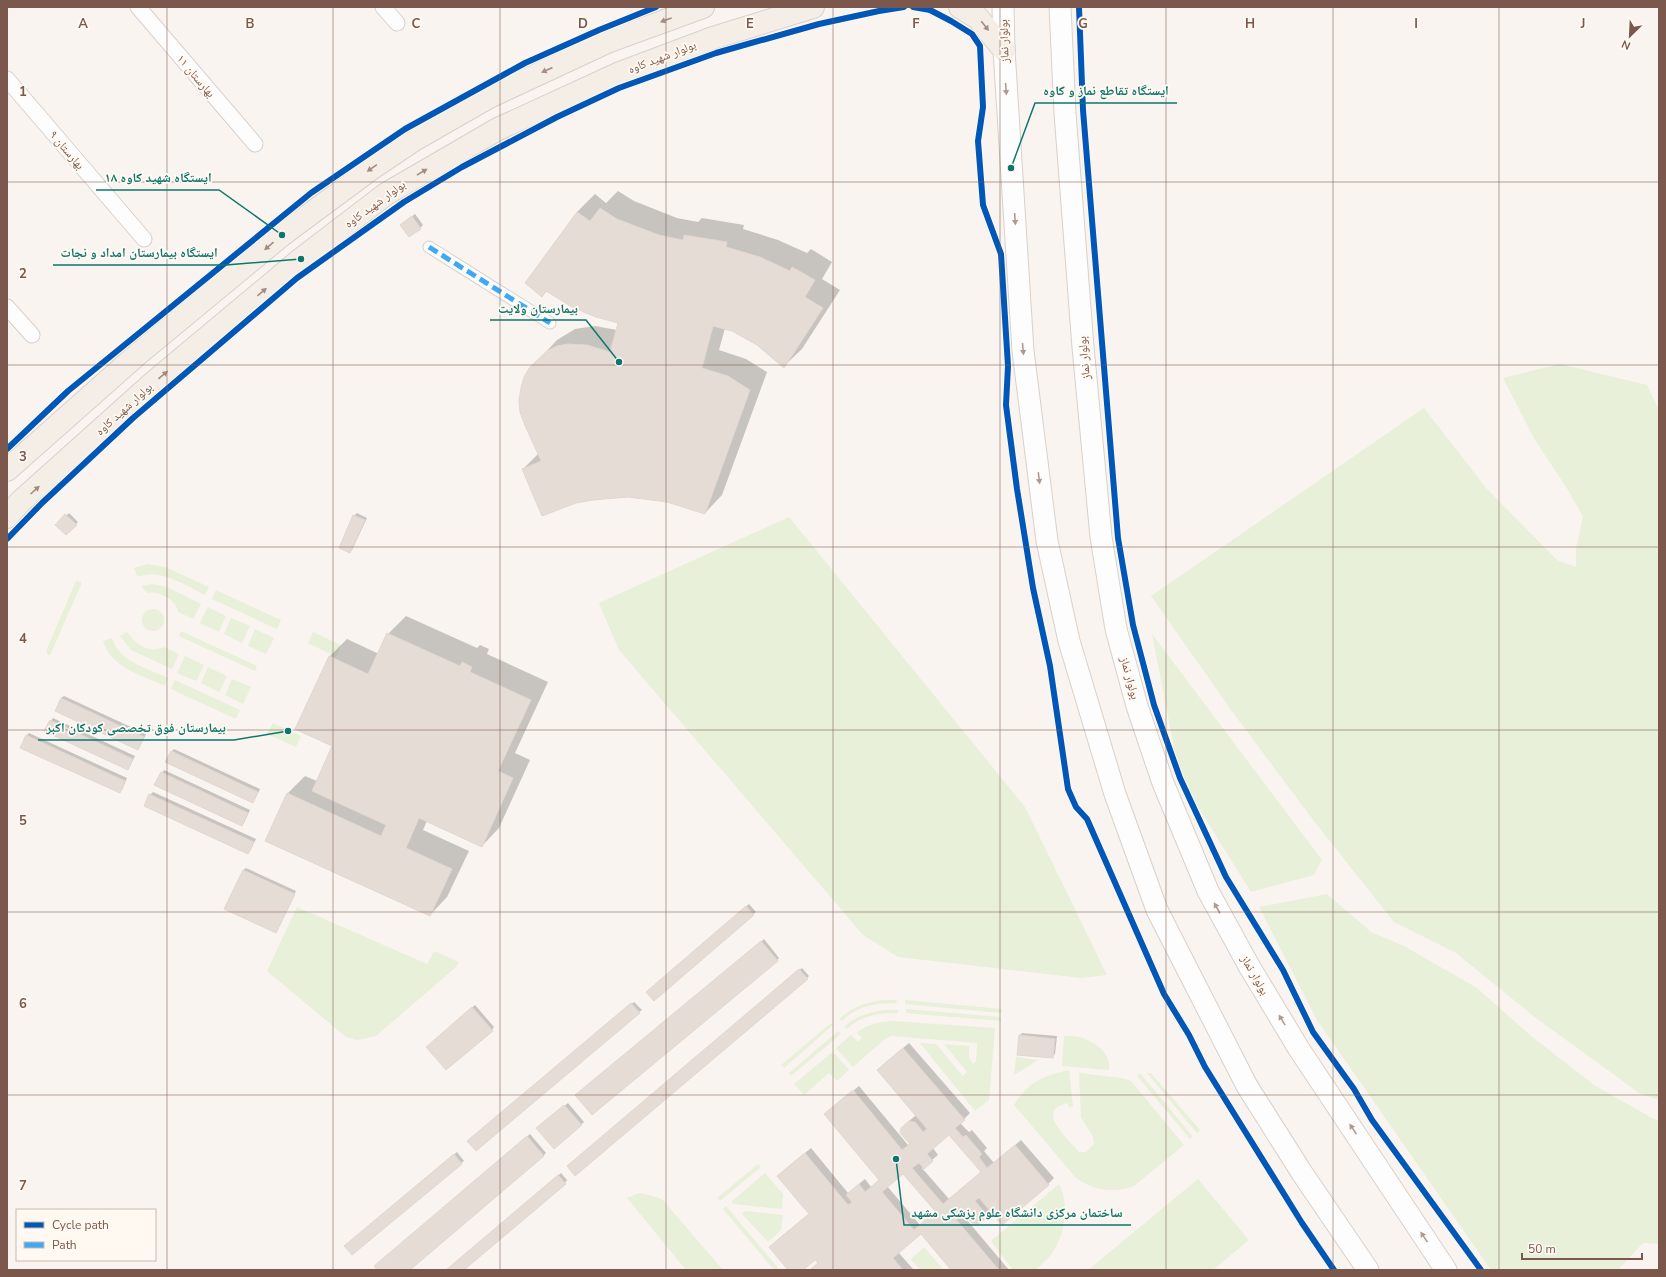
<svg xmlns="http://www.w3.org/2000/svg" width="1666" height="1277" font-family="'Nunito Sans','Noto Naskh Arabic',sans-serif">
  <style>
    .green { fill: #e8f0d9 }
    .shadow { fill: #0003; fill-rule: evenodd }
    .building { fill: #e6dcd6; stroke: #e3d6d0; fill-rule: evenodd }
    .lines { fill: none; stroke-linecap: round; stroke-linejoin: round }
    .pedestrian-casing { stroke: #d9d0cc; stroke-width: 13 }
    .minor-casing { stroke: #d9d0cc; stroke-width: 17 }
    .secondary-casing { stroke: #d9d0ca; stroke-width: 23 }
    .primary-casing { stroke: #dad0cb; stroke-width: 24 }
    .pedestrian { stroke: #fefdfd; stroke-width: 11 }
    .minor { stroke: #fefdfd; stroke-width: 15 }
    .secondary { stroke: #fefdfd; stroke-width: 21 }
    .primary { stroke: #f4eee7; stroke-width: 22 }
    .quiet { stroke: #3fa9f5; stroke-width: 5; stroke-dasharray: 10 5; stroke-linecap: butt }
    .cycleway-casing { stroke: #fff9f2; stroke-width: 8 }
    .cycleway { stroke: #0057b8; stroke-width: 6 }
    .oneway { fill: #a58c82 }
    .oneway2 { fill: #af9a92 }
    .grid { fill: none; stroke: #7b584b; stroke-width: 1; stroke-opacity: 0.55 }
    .labels { text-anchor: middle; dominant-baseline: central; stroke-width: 3.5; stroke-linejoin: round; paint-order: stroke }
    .street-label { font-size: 12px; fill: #7b584b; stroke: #fff9f2 }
    .grid-label { font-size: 13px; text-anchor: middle; font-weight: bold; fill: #7b584b; stroke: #fff9f2; stroke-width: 3.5; stroke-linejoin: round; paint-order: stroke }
    .leader { fill: none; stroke: #0f766e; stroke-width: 1.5 }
    .callout-dot { fill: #0f766e; stroke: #fff9f2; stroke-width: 1.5 }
    .callout-label { font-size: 13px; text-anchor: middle; font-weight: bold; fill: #0f766e; stroke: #fff9f2; stroke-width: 3.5; stroke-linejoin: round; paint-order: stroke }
  </style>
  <rect width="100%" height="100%" fill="#f9f4ef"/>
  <path class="green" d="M1560,364L1647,385L1659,410V1100L1639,1093L1536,1018L1456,953L1394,922L1317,825L1234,714L1151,596L1424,408L1487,489L1557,560L1576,567V548L1583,517L1570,493L1535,440L1503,378Z
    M789,517L1025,807L1107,975L1082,978L898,957L863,935L619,650L599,603Z
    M148,564L165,567L209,587L205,595C187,586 158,567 138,577L134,568Z
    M76,581L81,582V585L51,653L50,655H48L46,651Z
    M152,584L167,587L201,604L193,619L178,612C176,600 159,590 147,593L141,586Z
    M216,590L281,620L277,629L212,599Z
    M208,607L226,616L219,632L200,623Z
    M142 620a11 11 0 1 1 22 0a11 11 0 1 1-22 0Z
    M231,618L250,626L242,643L224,634Z
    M255,629L274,638L266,654L248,646Z
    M181,631L257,666L255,671L179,636Z
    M127,632C136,645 149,654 164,647L179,654L172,669L131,650L120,636Z
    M313,632L341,645L336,657L308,643Z
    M1152,634L1322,860L1314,875L1251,892L1180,778Z
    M112,638C118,661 149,669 168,678L165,686C142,675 111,668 103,641Z
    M185,656L204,665L196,681L177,673Z
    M208,667L227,676L219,692L201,683Z
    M232,679L251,687L243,704L225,695Z
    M175,680L240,710L236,719L171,689Z
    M273,723L301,736L296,747L267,734Z
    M1327,894L1371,932L1404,946L1477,988L1531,1036L1594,1085L1652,1118L1659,1121V1244L1643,1243L1618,1270H1491L1317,1020L1259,907Z
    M297,907L427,964L434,951L459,962L456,967L376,1036L357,1040L346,1037L267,971Z
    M881,1000H897L896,1003C875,1003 857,1006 842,1021L839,1019C852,1007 865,1003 881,1000Z
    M905,1000L1002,1009L1001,1013L905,1004Z
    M906,1009L1001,1017V1021L906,1013Z
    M883,1010H898V1013C878,1013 862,1015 847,1029L844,1027C856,1016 867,1013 883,1010Z
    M892,1021L995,1028L989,1100L975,1111L920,1043L936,1044L963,1076L967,1072L944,1044L969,1046V1058L973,1064L976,1062L977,1043L891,1036L885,1039L853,1067L836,1048L851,1035L858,1042L862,1038L857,1033C866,1024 880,1022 892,1021Z
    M831,1023L833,1025L784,1068L781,1065Z
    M838,1031L841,1034L791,1076L789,1073Z
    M1064,1036C1070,1036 1077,1036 1083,1038C1097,1043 1112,1055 1109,1070L1062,1066Z
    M831,1053L835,1054L849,1070L837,1081L829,1073L804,1095L794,1084Z
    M1016,1057L1038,1060L1014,1075Z
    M1069,1070L1073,1106L1070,1108L1067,1103C1061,1105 1053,1107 1053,1115C1052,1124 1073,1145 1079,1152H1086L1094,1144L1093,1137L1081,1117L1079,1073L1122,1078L1131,1081L1184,1145L1134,1186C1114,1193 1094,1191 1076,1178L1014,1105C1029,1081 1043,1076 1069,1070Z
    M1140,1073L1193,1137L1190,1139L1137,1076Z
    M1147,1073H1151L1200,1130L1197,1133Z
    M758,1164L761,1167L720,1201L717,1198Z
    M765,1173L783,1194L782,1209L734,1204L731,1202Z
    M1198,1179L1249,1240L1213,1270H1088Z
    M1059,1184C1072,1207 1063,1248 1042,1264C1040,1266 1037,1269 1035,1270C1029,1272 1019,1270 1013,1270L991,1241Z
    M639,1193L645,1194L662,1199L723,1270H686L627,1198Z
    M726,1206L780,1270H774L723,1209Z
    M745,1211L783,1215L781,1230L768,1242L742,1214Z
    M924,1247L944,1270H920L911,1259Z"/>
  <path class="shadow" d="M618,191L634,201L677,218L698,222L702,218L744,225L743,229L778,240L807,253L811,249L832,262L822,279L840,290L802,349L784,366L757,344L732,330L725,328L719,350L746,359L767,372L722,495L705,513L667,501L523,469L538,454L531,368L557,340L575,329L595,326L617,330L619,323L547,291L542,295L526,283L577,212L595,194L606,203Z
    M415,214L423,225L420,228L404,222Z
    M69,513L78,522L66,534L57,525Z
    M357,513L367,518L352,550L350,552L354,516Z
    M406,616L477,648L480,645L489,649L487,654L548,682L515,753L530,760L499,828L482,846L427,821L423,830L469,851L447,897L430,915L288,793L305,776L317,781L334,746L329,657L347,639L379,654L388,634Z
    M64,696L146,734L140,746L138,748L61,698Z
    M53,718L135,756L130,766L128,769L51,721Z
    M29,733L127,778L122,790L119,792L26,736Z
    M174,749L260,789L255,799L252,802L172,751Z
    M164,770L250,810L244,823L242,825L162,773Z
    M153,792L256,839L250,851L248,853L150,795Z
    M246,868L296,891L276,932L243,870Z
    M749,904L756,912L753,914L650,990Z
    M764,939L779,958L777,960L579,1093Z
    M802,968L809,976L807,978L571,1164Z
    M634,1002L642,1010L639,1012L471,1139Z
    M475,1005L494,1027L492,1030L430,1044Z
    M1022,1033L1057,1036L1055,1054L1052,1057L1020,1035Z
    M909,1043L970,1113L960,1123L969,1132L972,1130L987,1148L984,1151L994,1163L1021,1140L1054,1178L1048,1184L990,1210V1212L984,1218L963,1211L961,1213L1009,1270H952L921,1233L898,1252L914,1270H811L819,1262L816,1258L802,1270H789L776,1241L810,1213L784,1170L811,1148L848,1193L865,1179L871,1187L880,1180L831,1109L859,1086L908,1145L910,1144L908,1122L915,1116H918L884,1064ZM949,1134L982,1172L949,1199L922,1168L938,1155L933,1148ZM903,1173L936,1211L920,1225L887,1186Z
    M568,1103L584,1122L554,1148L540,1126Z
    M530,1134L546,1153L544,1155L409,1270H379L378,1264Z
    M457,1152L464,1161L461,1163L348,1244Z
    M561,1173L567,1180L565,1183L463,1270H447Z"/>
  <path class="building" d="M600,208L617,219L659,235L683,240L684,235L727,242L726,247L760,257L790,271L792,267L815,280L805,297L823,308L784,368L757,345L732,331L713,326L702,368L728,376L750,390L705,514L667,502L628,497L593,500L576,503L542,516L522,469L541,461L524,423L520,412L519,400L521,388L524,377L530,367L547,351L557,346L567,344L587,345L610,352L618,323L596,317L572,307L546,291L542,297L525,283L577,212L590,221Z
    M412,216L421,229L409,237L400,225Z
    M65,514L77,525L66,535L55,525Z
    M353,515L365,520L350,553L339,548Z
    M387,633L460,666L462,662L472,667L470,672L531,700L498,771L513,778L482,847L419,818L406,848L452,869L430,916L265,841L287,793L381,836L386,825L312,791L332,746L295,729L329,656L368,674Z
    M61,698L144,737L138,750L55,711Z
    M50,720L133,759L128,770L44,731Z
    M26,735L125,781L120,793L20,748Z
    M171,751L258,792L253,803L165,762Z
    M161,772L248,813L242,826L154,785Z
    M149,794L254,842L248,854L144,806Z
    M243,870L295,894L276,933L224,909Z
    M746,906L754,915L654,1001L646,992Z
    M761,941L778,961L592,1115L575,1095Z
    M799,969L808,979L575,1176L567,1166Z
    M631,1003L640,1013L476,1151L467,1141Z
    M472,1007L493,1031L446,1070L426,1047Z
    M1019,1035L1055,1039L1053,1058L1017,1055Z
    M903,1048L965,1120L955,1128L963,1137L966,1135L982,1154L979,1157L987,1168L1015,1145L1049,1185L1002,1225L979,1198L975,1201L985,1213V1219L978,1224L972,1223L962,1212L955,1218L999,1270H951L921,1234L893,1258L903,1270H810L818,1263L815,1260L803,1270H788L769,1247L809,1214L777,1176L805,1153L848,1205L852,1202L846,1195L859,1184L865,1192L879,1180L824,1114L853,1090L902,1150L910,1144L900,1133L901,1128L909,1121L915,1122L923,1132L927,1129L877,1070ZM949,1135L981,1172L943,1204L912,1168L919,1163L924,1169L933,1161L927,1154ZM903,1174L935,1211L914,1230L882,1192Z
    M564,1105L582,1125L554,1149L536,1128Z
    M527,1136L544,1156L410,1270H377L374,1266Z
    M454,1154L462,1164L352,1255L344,1246Z
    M558,1175L566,1184L464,1270H446Z"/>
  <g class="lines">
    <g class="pedestrian-casing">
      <path id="pedestrian" d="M429,247L550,323"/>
    </g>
    <g class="minor-casing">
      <path id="minor" d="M138,7L255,144
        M383,7L397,23
        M7,79L144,239
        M7,307L32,335"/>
    </g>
    <g class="secondary-casing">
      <path id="secondary" d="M1003,7L1004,50L1023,351L1047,541L1069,641L1115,794L1157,910L1247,1086L1302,1173L1368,1270
        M1060,7L1065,113L1083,347L1101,537L1116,629L1137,706L1163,783L1208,891L1249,966L1299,1049L1446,1270"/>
    </g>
    <g class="primary-casing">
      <path id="primary" d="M960,7L978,18L1004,50
        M7,470L138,354L282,235L371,169L414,140L489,97L607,42L703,7
        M7,517L20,502L155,381L301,259L386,194L498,129L620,73L713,38L813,7"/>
    </g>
    <use href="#pedestrian" class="pedestrian"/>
    <use href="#minor" class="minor"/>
    <use href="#secondary" class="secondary"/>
    <use href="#primary" class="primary"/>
    <path class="quiet" d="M429,247L550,323"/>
    <g class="cycleway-casing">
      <path id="cycleway" d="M913,7L930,10L951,21L972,34L980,46L983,107L978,141L983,205L1001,254L1008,366L1006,405L1017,489L1033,588L1050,666L1068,789L1076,807L1087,819L1164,994L1189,1035L1205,1067L1302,1223L1334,1270
        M1079,7L1083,110L1118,538L1133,625L1154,705L1180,778L1226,877L1283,970L1313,1032L1354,1089L1372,1120L1481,1270
        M7,449L68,391L311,193L405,129L525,63L599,30L656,7
        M7,539L42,503L133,418L297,278L404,202L462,167L557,117L619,88L716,53L819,24L879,11L904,7"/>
    </g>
    <use href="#cycleway" class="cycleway"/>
  </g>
  <defs><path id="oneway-solid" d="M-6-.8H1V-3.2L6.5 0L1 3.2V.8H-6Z"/></defs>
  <g class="oneway">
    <use href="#oneway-solid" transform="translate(666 20) rotate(160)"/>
    <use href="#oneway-solid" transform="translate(985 26) rotate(52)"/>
    <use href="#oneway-solid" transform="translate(547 70) rotate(155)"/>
    <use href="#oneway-solid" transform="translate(372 168) rotate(145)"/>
    <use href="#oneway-solid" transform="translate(422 172) rotate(-31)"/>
    <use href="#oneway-solid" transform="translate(269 246) rotate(140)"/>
    <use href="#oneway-solid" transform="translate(262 292) rotate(-40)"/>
    <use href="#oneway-solid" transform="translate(163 375) rotate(-40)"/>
    <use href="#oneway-solid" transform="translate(35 490) rotate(-42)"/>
  </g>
  <g class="oneway2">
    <use href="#oneway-solid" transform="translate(1006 89) rotate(86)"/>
    <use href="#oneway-solid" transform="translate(1015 219) rotate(86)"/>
    <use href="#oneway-solid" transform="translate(1023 349) rotate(85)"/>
    <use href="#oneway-solid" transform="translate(1039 478) rotate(83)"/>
    <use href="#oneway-solid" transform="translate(1217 908) rotate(-119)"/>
    <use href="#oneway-solid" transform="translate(1282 1020) rotate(-121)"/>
    <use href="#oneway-solid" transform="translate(1353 1129) rotate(-124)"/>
    <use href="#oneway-solid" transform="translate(1424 1237) rotate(-124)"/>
  </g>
  <path class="grid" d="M167,7V1270M333,7V1270M500,7V1270M666,7V1270M833,7V1270M1000,7V1270M1166,7V1270M1333,7V1270M1499,7V1270M7,182H1659M7,365H1659M7,547H1659M7,730H1659M7,912H1659M7,1095H1659"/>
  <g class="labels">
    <g class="street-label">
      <text transform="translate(1004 41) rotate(-92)">بولوار نماز</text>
      <text transform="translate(662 57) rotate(-21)">بولوار شهید کاوه</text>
      <text transform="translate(196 76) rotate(50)">بهارستان ۱۱</text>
      <text transform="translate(67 150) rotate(50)">بهارستان ۹</text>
      <text transform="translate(375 204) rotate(-36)">بولوار شهید کاوه</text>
      <text transform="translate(1084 358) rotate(-95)">بولوار نماز</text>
      <text transform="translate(124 409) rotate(-42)">بولوار شهید کاوه</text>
      <text transform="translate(1130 678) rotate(75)">بولوار نماز</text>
      <text transform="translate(1255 975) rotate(60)">بولوار نماز</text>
    </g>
  </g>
  <g class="grid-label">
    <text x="83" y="28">A</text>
    <text x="250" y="28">B</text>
    <text x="416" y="28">C</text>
    <text x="583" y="28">D</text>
    <text x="750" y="28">E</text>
    <text x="916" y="28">F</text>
    <text x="1083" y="28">G</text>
    <text x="1250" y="28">H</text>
    <text x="1416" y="28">I</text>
    <text x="1583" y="28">J</text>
    <text x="23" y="96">1</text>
    <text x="23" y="278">2</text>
    <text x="23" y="461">3</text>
    <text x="23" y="643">4</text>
    <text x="23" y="825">5</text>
    <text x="23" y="1008">6</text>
    <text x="23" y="1190">7</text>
  </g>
  <path class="leader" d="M1011 168L1035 103H1177M282 235L219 190H96M301 259L226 265H53M619 362L586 320H490M288 731L234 740H38M896 1159L904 1225H1131"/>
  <g class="callout-dot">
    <circle cx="1011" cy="168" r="4"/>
    <circle cx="282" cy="235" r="4"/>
    <circle cx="301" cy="259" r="4"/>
    <circle cx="619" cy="362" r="4"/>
    <circle cx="288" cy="731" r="4"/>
    <circle cx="896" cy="1159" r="4"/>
  </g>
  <g class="callout-label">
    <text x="1106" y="95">ایستگاه تقاطع نماز و کاوه</text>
    <text x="158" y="182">ایستگاه شهید کاوه ۱۸</text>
    <text x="139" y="257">ایستگاه بیمارستان امداد و نجات</text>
    <text x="538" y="313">بیمارستان ولایت</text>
    <text x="136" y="732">بیمارستان فوق تخصصی کودکان اکبر</text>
    <text x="1017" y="1217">ساختمان مرکزی دانشگاه علوم پزشکی مشهد</text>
  </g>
  <rect width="1666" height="1277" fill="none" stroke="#7b584b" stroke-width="16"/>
  <rect x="16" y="1209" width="140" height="52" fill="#fff9f2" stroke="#cab9af"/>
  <rect x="24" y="1222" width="20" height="6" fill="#0057b8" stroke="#cab9af"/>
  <text x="52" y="1229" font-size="12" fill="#7b584b">Cycle path</text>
  <rect x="24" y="1242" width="20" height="6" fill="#3fa9f5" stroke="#cab9af"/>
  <text x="52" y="1249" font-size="12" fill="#7b584b">Path</text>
  <g transform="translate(1630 36) rotate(204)" stroke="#fff9f2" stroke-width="3" paint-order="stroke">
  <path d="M0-3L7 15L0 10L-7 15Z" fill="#7b584b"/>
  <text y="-6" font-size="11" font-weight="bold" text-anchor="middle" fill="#7b584b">N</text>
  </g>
  <path d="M1522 1253v6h120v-6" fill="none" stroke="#7b584b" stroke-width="2"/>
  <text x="1528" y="1253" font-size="12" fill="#7b584b" stroke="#fff9f2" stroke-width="3" paint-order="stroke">50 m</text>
</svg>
